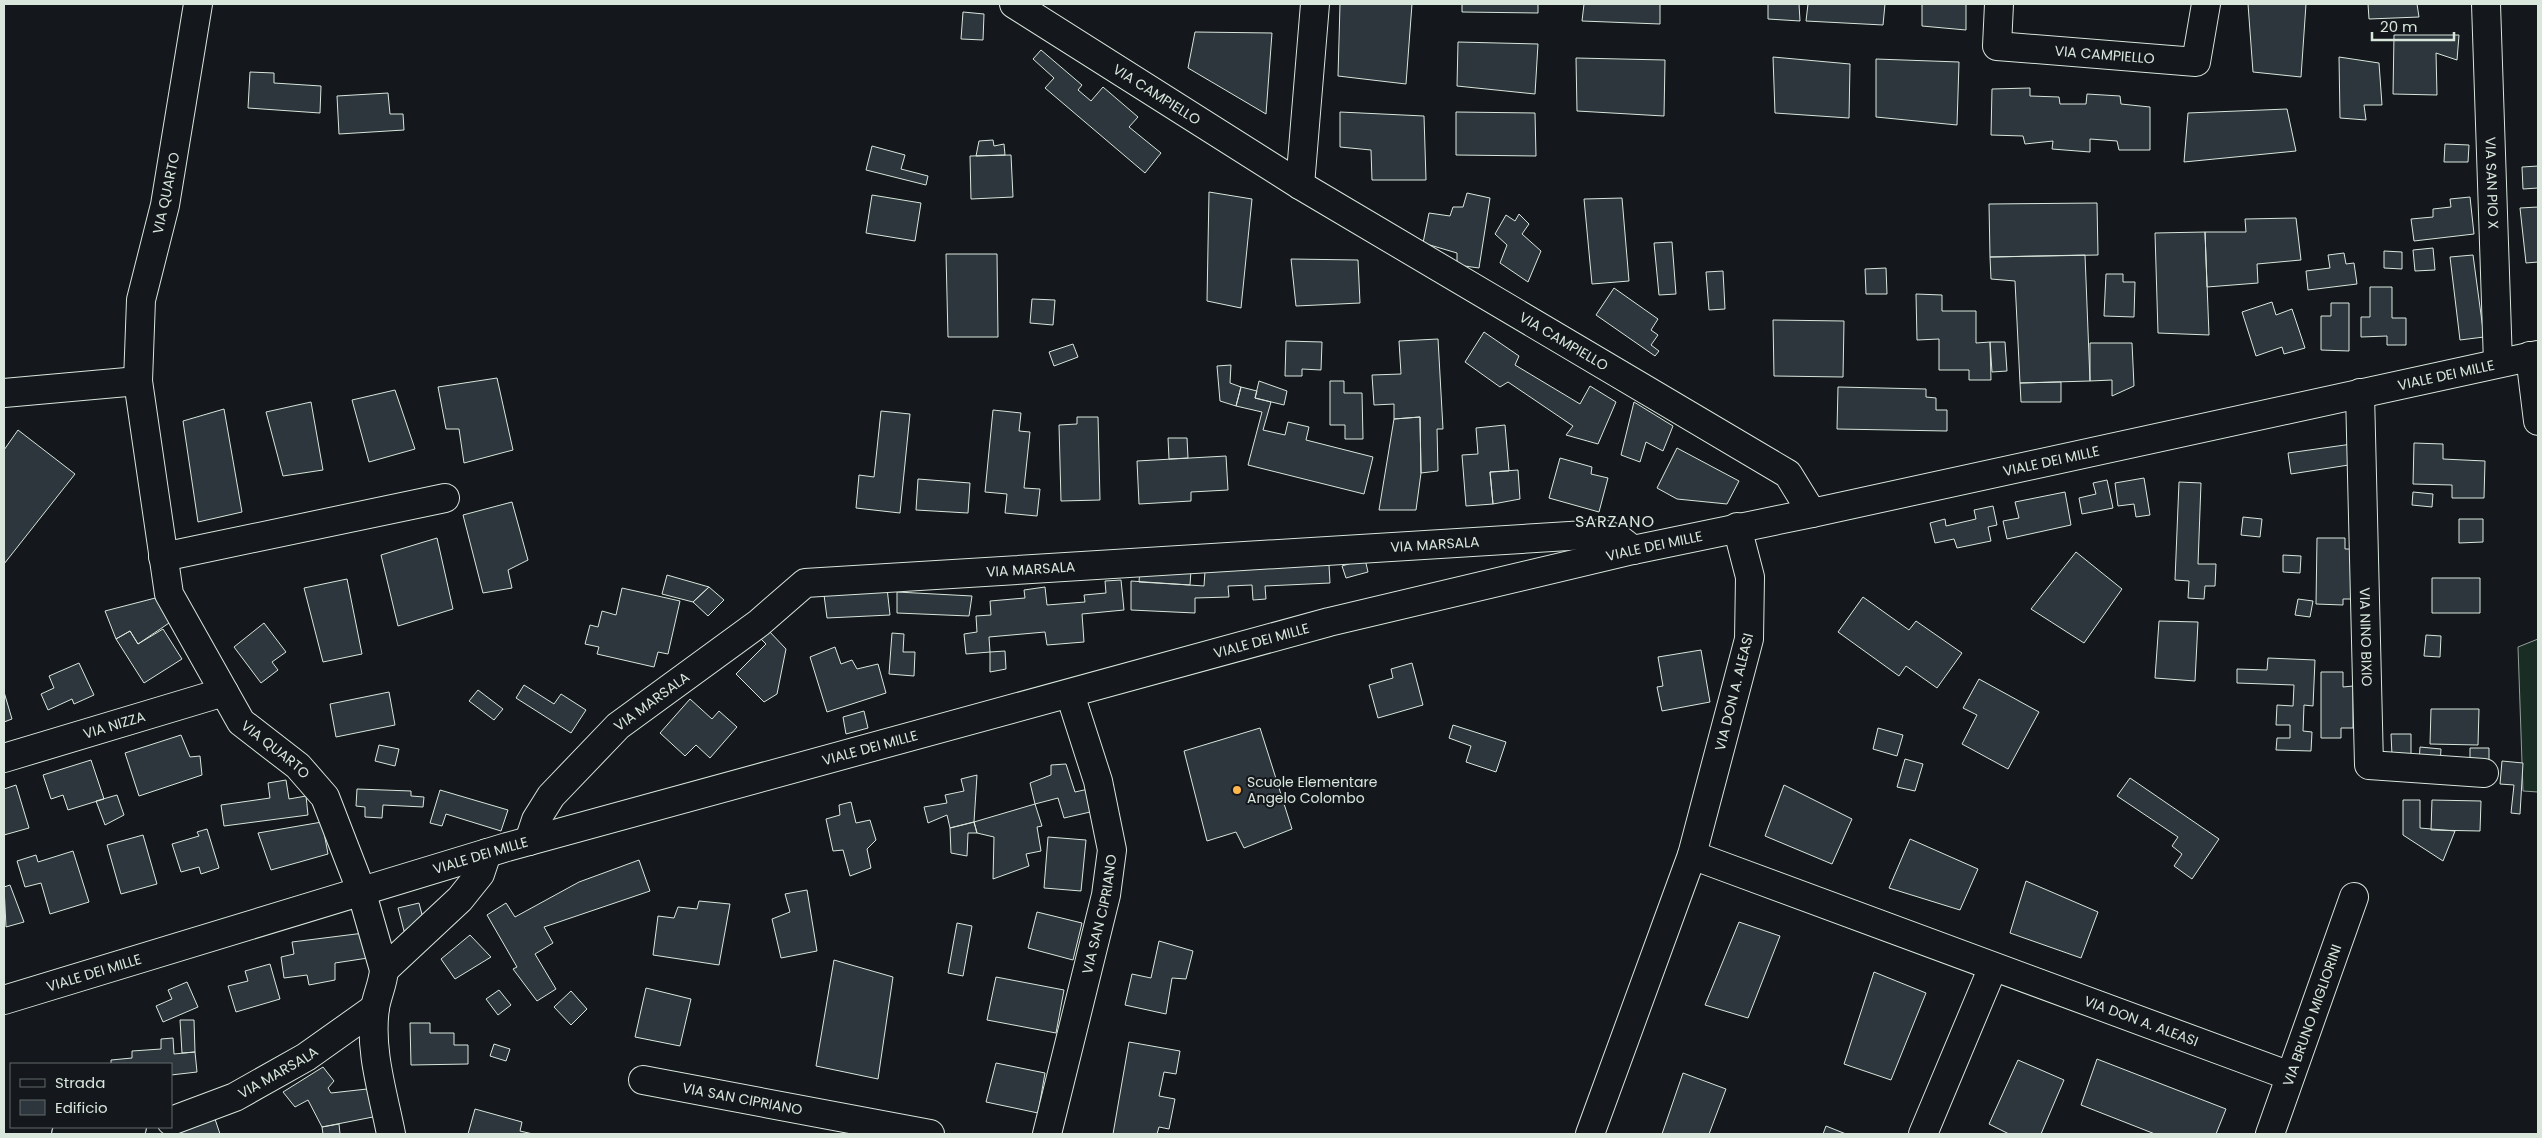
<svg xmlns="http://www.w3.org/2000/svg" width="2542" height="1138" font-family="Poppins,sans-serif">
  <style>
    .green { fill: #1a2d24; stroke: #939e99 }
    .building { fill: #2c363c; stroke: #d8e6dc }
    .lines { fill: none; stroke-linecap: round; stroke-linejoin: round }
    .minor-casing { stroke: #d8e6dc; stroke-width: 30 }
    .major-casing { stroke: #d8e6dc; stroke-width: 30 }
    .minor { stroke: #14181c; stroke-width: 28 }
    .major { stroke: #14181c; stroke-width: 28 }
    .poi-dot { fill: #ffb74d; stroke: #14181c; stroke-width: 2 }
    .labels { text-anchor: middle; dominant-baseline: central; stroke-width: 4; stroke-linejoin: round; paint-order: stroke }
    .street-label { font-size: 14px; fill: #d8e6dc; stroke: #14181c }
    .poi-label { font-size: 14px; fill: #d8e6dc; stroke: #14181c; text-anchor: start }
    .quarter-label { font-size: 16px; letter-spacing: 1px; fill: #d8e6dc; stroke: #14181c }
  </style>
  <rect width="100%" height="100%" fill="#14181c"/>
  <path class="green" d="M2538,639V792L2523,791L2518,647Z"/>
  <path class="building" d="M1340,4H1412L1406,84L1338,76Z
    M1462,4H1538V13L1462,12Z
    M1584,4H1660V24L1582,21Z
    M1768,4H1799L1800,21L1768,19Z
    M1808,4H1885L1883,25L1806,21Z
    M1922,4H1966V30L1922,26Z
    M2248,4H2306L2301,77L2253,72Z
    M2368,4H2417L2419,17L2369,19Z
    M963,12L984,14L983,40L961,39Z
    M1195,32L1272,33L1266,114L1188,68Z
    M2394,35H2459L2457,60L2436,53L2437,95L2393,94Z
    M1458,42L1538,44L1535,94L1457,86Z
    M1041,50L1082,85L1078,90L1091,101L1103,87L1138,117L1129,127L1161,153L1145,173L1045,88L1054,78L1033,59Z
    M1773,57L1850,64L1849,118L1775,113Z
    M2339,57L2379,63L2382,105H2364L2366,120L2340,118Z
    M1576,58L1665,60L1664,116L1577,111Z
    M1876,59L1959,62L1957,125L1876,117Z
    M250,72L274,73V83L321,86L320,113L248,108Z
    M2030,88V96L2059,97L2060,104H2086L2087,94L2120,96L2121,104L2150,107V150H2119L2117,141L2090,139V152L2052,149L2053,141L2025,144L2023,136L1991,135L1992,89Z
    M388,93L390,114H403L404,130L339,134L337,96Z
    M2287,109L2296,151L2184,162L2188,113Z
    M1340,112L1424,116L1426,180H1372L1371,150L1340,147Z
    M1456,112L1535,113L1536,156L1456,155Z
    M993,140L994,146L1004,144L1005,155L976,156L979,141Z
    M2445,144L2469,145L2468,162H2444Z
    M872,146L905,155L901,169L928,176L926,185L866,170Z
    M1011,155L1013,197L971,199L970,156Z
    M2538,166V188L2523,189L2522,167Z
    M1209,192L1252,199L1241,308L1207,301Z
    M1467,193L1490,198L1479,268L1457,265V253L1423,243L1429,213L1450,216L1453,207H1463Z
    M872,195L921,203L915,241L866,233Z
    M2470,197L2474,234L2414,241L2411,219L2433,217V209L2451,207L2450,199Z
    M1622,198L1629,281L1592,284L1584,199Z
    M2097,203L2098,255L1990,257L1989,204Z
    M2538,207V262L2526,263L2520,208Z
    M1519,214L1529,224L1522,234L1541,251L1528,282L1500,263L1507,245L1495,234L1506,215L1515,221Z
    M2296,218L2301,260L2257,264L2258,283L2207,287L2205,232H2246L2245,219Z
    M2205,232L2209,335L2158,333L2155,233Z
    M1672,242L1676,294L1659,295L1654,243Z
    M2433,248L2435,270L2415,271L2413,250Z
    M2384,251L2402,252V269L2384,268Z
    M2344,253L2346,264L2354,263L2357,284L2308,290L2306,271L2330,268L2328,255Z
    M946,254H997L998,337H948Z
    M2085,255L2090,381L2020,383L2015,281L1991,279L1990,257Z
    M2473,255L2484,337L2460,340L2450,257Z
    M1291,259L1358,260L1360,303L1296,306Z
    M1886,268L1887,294H1866L1865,269Z
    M1723,271L1725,309L1709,310L1706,272Z
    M2106,274H2123V282H2135L2134,317L2104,316Z
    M2370,287H2392V318H2406V345H2387V336L2361,337V317H2370Z
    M1614,288L1658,319L1651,330L1658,335L1651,345L1659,351L1655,356L1596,315Z
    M1916,294L1942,295V311H1976V343L1990,342L1991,380H1969V370H1939V339L1917,340Z
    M1032,299L1055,300L1053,325L1030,323Z
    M2272,302L2276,315L2292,309L2305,348L2284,354L2282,347L2256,356L2242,312Z
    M2331,303H2349V351L2321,350V316H2331Z
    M1773,320L1844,321L1843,377L1774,376Z
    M1484,332L1519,356L1515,365L1580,404L1590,386L1616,402L1598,444L1566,435L1573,426L1508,382L1500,387L1465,362Z
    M1438,339L1443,429H1437L1438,471L1421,473L1420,417L1394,419V404L1374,405L1372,375L1401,374L1399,341Z
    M1286,341L1322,342L1321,370L1302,369V376H1285Z
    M1990,342H2005L2007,371L1992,372Z
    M2090,343H2132L2134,386L2112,396V380L2090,381Z
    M1073,344L1078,357L1054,366L1049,352Z
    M1231,365L1230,383L1241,387L1236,406L1220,401L1217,366Z
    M497,378L513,450L464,463L459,429H446L438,387Z
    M1259,381L1287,391L1284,405L1255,398Z
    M1330,381H1344V393H1362L1363,439H1345V425H1330Z
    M2061,382V402H2021L2020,383Z
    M1241,387L1257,391L1255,398L1271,402L1263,430L1285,435L1288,422L1309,427L1306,440L1373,457L1364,494L1248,465L1262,412L1236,406Z
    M1838,387L1926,389V397L1936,398V410H1947V431L1837,429Z
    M395,390L415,449L369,462L352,400Z
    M311,402L323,470L283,476L266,412Z
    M1634,402L1673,426L1663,451L1646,442L1640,462L1621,455Z
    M224,409L242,512L198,522L183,421Z
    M993,410L1021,413L1019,431L1030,432L1024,488L1040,489L1037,516L1005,513L1007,494L985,492Z
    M881,411L910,414L900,513L856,508L859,475L874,477Z
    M1077,417H1098L1100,500L1061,501L1059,425L1077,424Z
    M1420,417L1421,473L1416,510H1379L1394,419Z
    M1505,425L1509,471L1490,472L1493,504L1466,506L1462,455L1478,454L1476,428Z
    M18,430L75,474L4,564V450Z
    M1168,438H1187L1188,458L1169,459Z
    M2414,443L2443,444V459L2485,461L2484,498H2452V485L2413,484Z
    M2352,444L2355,464L2291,474L2288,453Z
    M1677,448L1739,481L1727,504L1677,499L1657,488Z
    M1226,456L1228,490L1191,492V501L1139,504L1137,461Z
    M1560,458L1592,467L1591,474L1608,478L1599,512L1549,498Z
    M1518,470L1520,499L1493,504L1490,472Z
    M2144,478L2150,515L2136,517L2134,504L2118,506L2115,483Z
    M918,479L970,483L968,513L916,510Z
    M2107,480L2113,508L2082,514L2079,498L2096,494L2093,483Z
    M2179,482L2201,483L2198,564H2216L2215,586H2205L2204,599L2188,598L2189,581L2175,580Z
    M2065,492L2071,525L2007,539L2003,521L2019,518L2015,502Z
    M2413,492L2433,494L2432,507L2412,505Z
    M512,502L528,560L508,570L512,588L483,593L463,515Z
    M1993,506L1997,525L1988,527L1991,541L1957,548L1954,539L1935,543L1930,523L1945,519L1946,526L1976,519L1974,510Z
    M2243,517L2262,519L2260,537L2241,535Z
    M2459,519H2483V542L2459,543Z
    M437,538L453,609L398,626L381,555Z
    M2317,538H2345V549H2354L2353,599H2343V605L2316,604Z
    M2076,552L2122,589L2084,643L2031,609Z
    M2283,555L2301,556L2300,573L2283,572Z
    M1365,559L1368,572L1346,578L1342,566Z
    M1329,565L1330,583L1265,586L1266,599L1253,600L1252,585L1228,586L1229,597L1195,598V613L1131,610V581L1204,586L1205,571Z
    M1140,568L1191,570L1190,585L1139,582Z
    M667,575L709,587L693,602L662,594Z
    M2432,578H2480V613H2432Z
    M347,579L362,654L323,662L304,588Z
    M1121,580L1124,610L1082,614L1084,642L1047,645L1045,632L989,637L990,652L966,654L964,634L977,632L976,616L991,615L990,601L1025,598L1024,590L1045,587L1047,605L1085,602L1084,595L1106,593L1105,581Z
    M709,587L724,600L708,616L693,602Z
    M622,588L680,601L668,654L658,652L654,667L597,654L599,647L585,644L590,625L598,627L602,611L616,615Z
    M887,588L890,615L827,618L824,595Z
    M897,592L972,596L969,616L897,613Z
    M163,596L172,621L138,644L130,631L116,639L105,611Z
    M1863,597L1909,630L1916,621L1962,653L1937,688L1906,666L1899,676L1838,632Z
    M2298,599L2313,601L2310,617L2295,615Z
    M2159,621L2198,622L2195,681L2155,678Z
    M264,623L286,652L272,662L278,670L261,683L234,647Z
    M163,629L182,659L144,683L116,639L130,631L138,644Z
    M768,630L786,649L777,694L764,702L736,674L766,644L760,638Z
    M892,633L904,634L903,652H915L914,676L889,674Z
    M2426,635L2441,636L2440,657L2424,656Z
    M835,647L841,664L852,660L857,669L878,664L886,693L827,712L810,657Z
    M1701,650L1710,702L1662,711L1657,687L1663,686L1658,657Z
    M1005,651L1006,669L990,672V652Z
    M2268,658L2315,660L2313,706L2304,705L2303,731L2312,732L2311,751L2276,750L2277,738H2290V725H2276L2277,705L2293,706L2294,685L2237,683V669L2267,670Z
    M79,663L94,695L74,704L72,699L48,710L41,694L54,688L49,676Z
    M1412,663L1423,705L1378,718L1369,685L1393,678L1391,669Z
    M2321,672H2343V687L2353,686V728H2341V738H2321Z
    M1979,679L2039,712L2008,769L1962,744L1977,715L1963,708Z
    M524,685L554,704L561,694L586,710L571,733L516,698Z
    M478,690L503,709L494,720L469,701Z
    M4,692L12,719L4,722Z
    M389,692L395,725L336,737L330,704Z
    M690,699L712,719L719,711L737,727L710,758L696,745L685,756L660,733Z
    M2431,709H2479L2478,745L2430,744Z
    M864,711L868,728L846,734L843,717Z
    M1453,725L1506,742L1496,772L1466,762L1471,746L1449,738Z
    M1260,728L1292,829L1244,848L1236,832L1207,841L1184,751Z
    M1878,728L1903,735L1897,756L1873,749Z
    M2391,734H2411V755H2392Z
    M181,735L190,757L200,756L202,775L139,796L125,753Z
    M379,745L399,749L395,766L375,761Z
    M2420,747L2441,749L2440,764L2419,763Z
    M2470,748H2489V763H2470Z
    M1905,759L1923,764L1915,791L1897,787Z
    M91,760L104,799L68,810L63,795L51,799L43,775Z
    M2502,761L2523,763L2520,814L2511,813L2514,785L2500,784Z
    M1066,764L1075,792L1093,788L1099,810L1064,818L1058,798L1035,804L1030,783L1051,775V765Z
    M977,775L974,822L950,828L947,815L928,823L924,807L947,803L945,795L964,791L961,779Z
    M2130,778L2219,839L2192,879L2174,866L2182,854L2172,846L2178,837L2117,796Z
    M286,780L289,799L306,796L308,815L224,826L221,805L270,798L268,783Z
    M16,785L29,828L4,835V789Z
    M1784,785L1852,819L1832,864L1765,836Z
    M357,789L411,791V796L424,797L423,807L383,805L382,818L365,817V807L356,806Z
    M440,790L508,810L501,831L446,814L442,826L430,823Z
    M117,795L124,815L105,825L96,801Z
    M2403,800H2420V828L2455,831L2443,861L2403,835Z
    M2432,800L2481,801L2480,831L2431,830Z
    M851,802L856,823L870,820L876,840L867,849L871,868L850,876L843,850L833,851L826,819L840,815L839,805Z
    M1035,804L1042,826L1037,827L1041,851L1026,854L1029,866L993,879L994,837L977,833L974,822Z
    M322,822L328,854L271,870L258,833Z
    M974,822L977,833H968L967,856L951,853L950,828Z
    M207,829L219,868L201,874L199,867L181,872L172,844L199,836L197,832Z
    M143,835L157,884L121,894L107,845Z
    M1048,837L1086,840L1081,891L1044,888Z
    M1910,839L1978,869L1960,910L1889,888Z
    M73,851L89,902L50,914L41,883L25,887L17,861L36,855L38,862Z
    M639,860L650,891L544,927L553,943L535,954L556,989L537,1001L513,969L517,967L487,915L506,903L515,917L579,882Z
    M2026,881L2098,912L2081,958L2010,933Z
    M10,885L24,922L6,927L4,887Z
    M807,890L817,951L781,958L772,919L790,912L785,894Z
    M699,901L730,904L719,965L653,955L658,916L674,918L678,907L697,909Z
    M419,903L425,926L404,931L398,908Z
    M1037,912L1082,923L1073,960L1028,948Z
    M1739,922L1780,936L1748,1018L1705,1005Z
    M957,923L972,926L963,976L948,973Z
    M364,933L368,958L335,963V980L309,985L307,975L284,978L281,957L294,954L292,942Z
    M470,935L491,957L455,979L441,959Z
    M1159,941L1193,951L1186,979L1172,978L1166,1014L1125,1005L1132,974L1151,978Z
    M834,960L893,977L878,1079L816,1066Z
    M270,964L280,999L236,1012L228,986L248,981L245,971Z
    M1874,972L1926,993L1891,1080L1844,1064Z
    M996,977L1064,990L1056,1033L987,1020Z
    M187,982L198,1007L163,1022L156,1006L172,999L168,990Z
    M646,988L691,999L680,1046L635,1037Z
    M499,990L511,1005L498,1015L486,999Z
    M571,991L587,1009L571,1025L554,1007Z
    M180,1020H194L195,1052L182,1053Z
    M410,1023H430V1033H454V1045H468V1064L411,1065Z
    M173,1038L174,1054L195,1052L197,1072L171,1075V1064H111V1060L132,1058V1051L161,1049V1039Z
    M1129,1042L1180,1051L1176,1074L1164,1072L1159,1096L1175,1099L1169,1129L1159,1127L1157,1134H1113Z
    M494,1044L510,1049L506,1061L490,1056Z
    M2097,1059L2226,1109L2216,1134H2155L2081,1105Z
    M2018,1060L2064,1080L2041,1134H2009L1989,1124Z
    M996,1063L1045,1073L1038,1113L986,1102Z
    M323,1067L334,1081L328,1088L331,1093L376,1088L383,1115L322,1127L308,1100L295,1107L283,1092Z
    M1683,1073L1726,1089L1709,1134H1662Z
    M475,1109L522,1122L520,1131L533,1134H468Z
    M215,1119L220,1134H178L177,1131Z
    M339,1124L340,1134H323L322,1127Z
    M1826,1126L1846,1134H1823Z"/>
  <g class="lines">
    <g class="minor-casing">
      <g id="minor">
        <path id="s1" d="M198,4L165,205L141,300L138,381L169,594L241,722L298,766L325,797L361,890L384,970C383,984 377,995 375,1008C369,1050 383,1093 391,1134"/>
        <path id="s2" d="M1014,4L1300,185L1788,474L1812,513"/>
        <path id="s3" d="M1999,4L1997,46L2196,62L2206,4"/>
        <path id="s4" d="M2486,4L2498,363"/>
        <path d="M1300,185L1315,4"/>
        <path d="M2530,356L2538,421"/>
        <path d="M4,393L138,381"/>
        <path id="s5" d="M2360,393L2369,765L2484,773"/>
        <path id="s6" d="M1737,527L1750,577L1749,639L1692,855L2290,1076"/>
        <path d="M163,557L445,498"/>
        <path id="s7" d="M4,758L224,692"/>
        <path id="s8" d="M529,841L536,820L551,796L618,726L759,623L805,583L1602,534L1619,539L1633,550"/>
        <path d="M384,970L460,899L480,874L487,853"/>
        <path id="s9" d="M643,1080L930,1134"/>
        <path id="s10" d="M171,1121L235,1097L306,1057L375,1008"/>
        <path d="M66,1134L132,1127"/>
        <path id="s11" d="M1047,1134L1106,895L1112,850L1098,781L1070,694"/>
        <path d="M1590,1134L1692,855"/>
        <path d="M1923,1134L1993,967"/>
        <path id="s12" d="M2270,1134L2354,897"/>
      </g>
    </g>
    <g class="major-casing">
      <g id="major">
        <path id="s13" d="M4,1000L507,847L1329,622L1633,550L1812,513L2538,355"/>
      </g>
    </g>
    <use href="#minor" class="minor"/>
    <use href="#major" class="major"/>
  </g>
  <circle class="poi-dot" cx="1237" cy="790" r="5"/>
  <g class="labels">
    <g class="street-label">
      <text stroke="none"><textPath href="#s3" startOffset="150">VIA CAMPIELLO</textPath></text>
      <text stroke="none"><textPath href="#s2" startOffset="169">VIA CAMPIELLO</textPath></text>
      <text stroke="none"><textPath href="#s4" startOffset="179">VIA SAN PIO X</textPath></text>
      <text transform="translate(166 193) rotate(-78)">VIA QUARTO</text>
      <text stroke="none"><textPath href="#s2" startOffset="645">VIA CAMPIELLO</textPath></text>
      <text stroke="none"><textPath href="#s13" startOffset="2522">VIALE DEI MILLE</textPath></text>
      <text stroke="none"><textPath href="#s13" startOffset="2118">VIALE DEI MILLE</textPath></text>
      <text stroke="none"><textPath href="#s8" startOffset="1014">VIA MARSALA</textPath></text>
      <text stroke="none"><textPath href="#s13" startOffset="1712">VIALE DEI MILLE</textPath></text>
      <text stroke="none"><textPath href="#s8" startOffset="609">VIA MARSALA</textPath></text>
      <text stroke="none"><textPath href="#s5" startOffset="244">VIA NINO BIXIO</textPath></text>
      <text stroke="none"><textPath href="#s13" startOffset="1308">VIALE DEI MILLE</textPath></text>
      <text transform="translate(1734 692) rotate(-76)">VIA DON A. ALEASI</text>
      <text stroke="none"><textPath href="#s8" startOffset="189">VIA MARSALA</textPath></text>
      <text stroke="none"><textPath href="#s7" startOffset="115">VIA NIZZA</textPath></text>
      <text stroke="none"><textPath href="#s13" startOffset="902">VIALE DEI MILLE</textPath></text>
      <text stroke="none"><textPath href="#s1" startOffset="789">VIA QUARTO</textPath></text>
      <text stroke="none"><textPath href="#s13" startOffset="498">VIALE DEI MILLE</textPath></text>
      <text stroke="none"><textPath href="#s11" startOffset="226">VIA SAN CIPRIANO</textPath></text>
      <text stroke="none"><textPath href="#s13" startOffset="94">VIALE DEI MILLE</textPath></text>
      <text stroke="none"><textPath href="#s12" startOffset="126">VIA BRUNO MIGLIORINI</textPath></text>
      <text stroke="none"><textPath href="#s6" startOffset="816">VIA DON A. ALEASI</textPath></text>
      <text stroke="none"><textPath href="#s10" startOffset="118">VIA MARSALA</textPath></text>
      <text stroke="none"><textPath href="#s9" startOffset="101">VIA SAN CIPRIANO</textPath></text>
    </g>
    <g class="poi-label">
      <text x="1247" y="782">Scuole Elementare<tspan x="1247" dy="16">Angelo Colombo</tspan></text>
    </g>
    <g class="quarter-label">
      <text x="1615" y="521">SARZANO</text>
    </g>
  </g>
  <rect width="2542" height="1138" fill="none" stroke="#d8e6dc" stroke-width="10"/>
  <rect x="10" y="1063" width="162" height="65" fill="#14181c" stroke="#626a69"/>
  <rect x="20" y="1079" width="25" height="8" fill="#14181c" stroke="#626a69"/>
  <text x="55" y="1088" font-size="15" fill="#d8e6dc">Strada</text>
  <rect x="20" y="1100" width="25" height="15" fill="#2c363c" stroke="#626a69"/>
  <text x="55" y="1113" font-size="15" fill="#d8e6dc">Edificio</text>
  <path d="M2372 32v8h82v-8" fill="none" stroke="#d8e6dc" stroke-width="2.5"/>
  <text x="2380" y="32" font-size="15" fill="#d8e6dc" stroke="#14181c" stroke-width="4" paint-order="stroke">20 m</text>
</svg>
